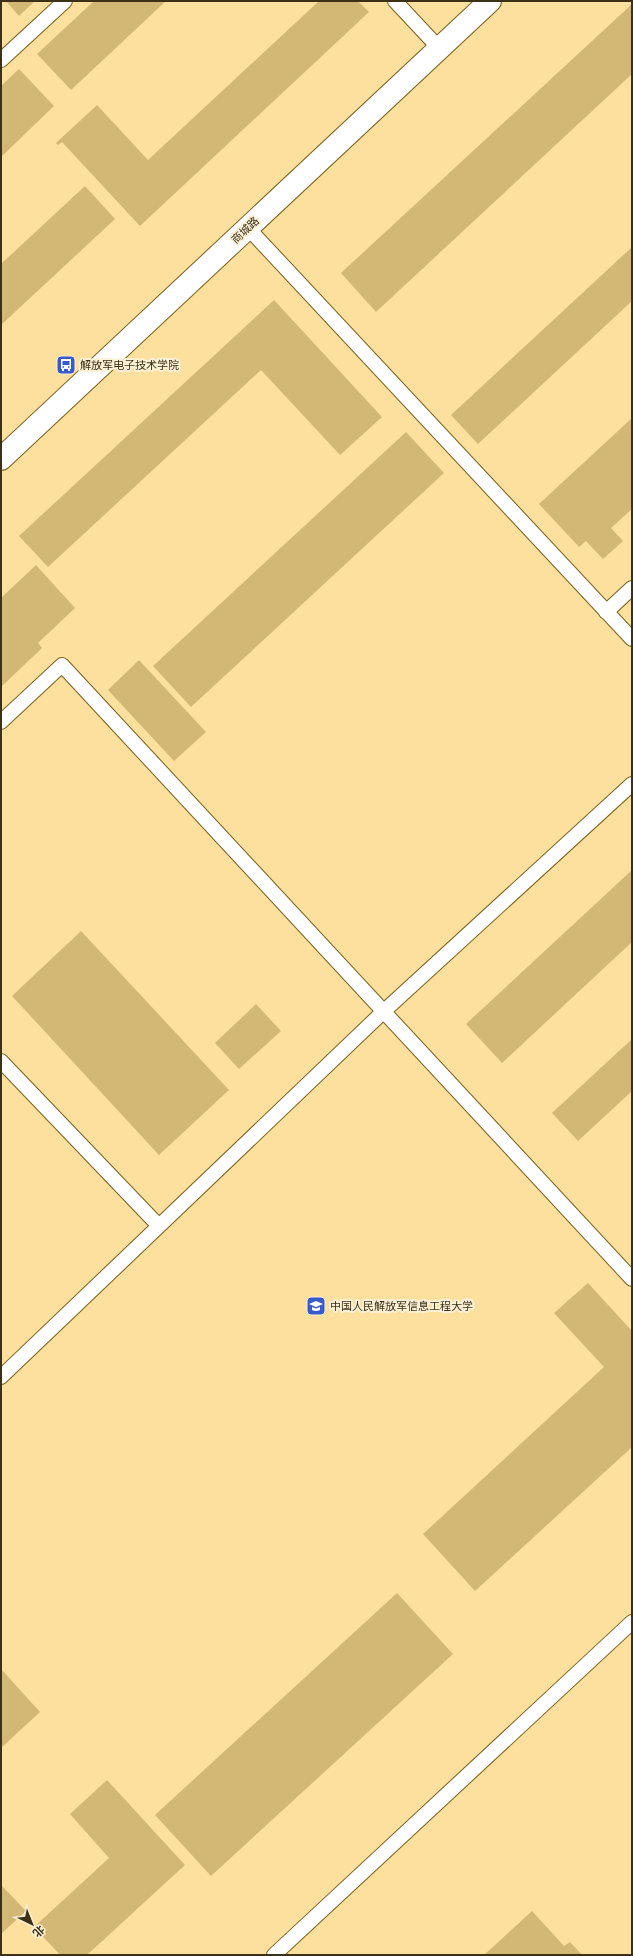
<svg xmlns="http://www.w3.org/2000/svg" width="633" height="1956" font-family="'PT Sans Narrow','Noto Sans SC',sans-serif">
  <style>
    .building { fill: #d3b775 }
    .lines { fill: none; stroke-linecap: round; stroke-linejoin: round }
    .service-casing { stroke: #785e19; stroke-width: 16 }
    .tertiary-casing { stroke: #785e19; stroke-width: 24 }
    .service { stroke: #fff; stroke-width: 14 }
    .tertiary { stroke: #fff; stroke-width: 22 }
    .labels { text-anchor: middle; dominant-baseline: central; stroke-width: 4; stroke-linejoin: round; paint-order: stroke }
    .street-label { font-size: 11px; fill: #3c3116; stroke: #fcf0d6 }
    .poi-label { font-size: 11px; fill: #3c3116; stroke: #fcf0d6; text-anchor: start }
  </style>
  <rect width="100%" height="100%" fill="#fee09e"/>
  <path class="building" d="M6,1H35L19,16Z
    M94,1H166L71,90L37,54Z
    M319,1H358L369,12L140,226L62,142L58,145L56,143L97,105L148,160Z
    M632,4V74L376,312L341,273Z
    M19,69L54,106L1,157V86Z
    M85,186L115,219L1,325V264Z
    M632,247V301L478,444L451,415Z
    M274,300L382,417L340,455L261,370L48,567L19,536Z
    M632,418V509L611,528L623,541L603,559L586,541L579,547L539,504Z
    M406,432L444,473L191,707L153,666Z
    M36,565L75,608L38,643L42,648L1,687V598Z
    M139,660L206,732L174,761L108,690Z
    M632,870V942L502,1063L466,1024Z
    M81,931L229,1090L159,1155L12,996Z
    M256,1004L281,1031L239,1069L215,1043Z
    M632,1039V1091L578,1141L552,1113Z
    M588,1283L632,1331V1447L475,1591L423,1534L604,1367L554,1313Z
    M397,1593L453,1654L211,1876L155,1815Z
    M1,1669L40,1712L1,1748Z
    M107,1780L185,1865L87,1955H60L34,1927L109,1858L70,1814Z
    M1,1885L26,1911L1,1934Z
    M532,1911L564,1946L570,1942L582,1955H484Z"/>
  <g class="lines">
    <g class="service-casing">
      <path id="service" d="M395,1L439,48
        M1,60L65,1
        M248,228L632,639
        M606,612L632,588
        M1,722L62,665L632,1279
        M1,1061L159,1226
        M1,1377L383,1012L632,784
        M274,1955L632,1622"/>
    </g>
    <g class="tertiary-casing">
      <path id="tertiary" d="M1,459L490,1"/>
    </g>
    <use href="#service" class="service"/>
    <use href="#tertiary" class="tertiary"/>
  </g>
  <defs>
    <g id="bus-square" transform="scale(1)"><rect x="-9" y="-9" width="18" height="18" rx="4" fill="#385bcc" stroke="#fcf0d6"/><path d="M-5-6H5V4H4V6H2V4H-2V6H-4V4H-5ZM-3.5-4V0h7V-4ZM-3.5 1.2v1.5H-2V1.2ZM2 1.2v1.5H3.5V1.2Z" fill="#fff"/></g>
    <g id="university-square" transform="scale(1)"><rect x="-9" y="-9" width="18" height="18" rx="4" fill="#385bcc" stroke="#fcf0d6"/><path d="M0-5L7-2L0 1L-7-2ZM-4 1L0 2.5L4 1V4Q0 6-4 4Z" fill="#fff"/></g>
  </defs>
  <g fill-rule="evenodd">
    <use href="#bus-square" x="66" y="365"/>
    <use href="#university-square" x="316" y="1306"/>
  </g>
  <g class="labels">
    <g class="street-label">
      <text transform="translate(245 230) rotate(-43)">商城路</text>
    </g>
    <g class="poi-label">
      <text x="80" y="365">解放军电子技术学院</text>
      <text x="330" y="1306">中国人民解放军信息工程大学</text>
    </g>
  </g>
  <rect width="633" height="1956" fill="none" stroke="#3c3116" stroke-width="4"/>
  <g transform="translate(32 1924) rotate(137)" stroke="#fcf0d6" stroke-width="3" paint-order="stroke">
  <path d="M0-3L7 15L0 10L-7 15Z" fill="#3c3116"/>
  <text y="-6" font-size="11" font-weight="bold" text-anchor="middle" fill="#3c3116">北</text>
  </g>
</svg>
